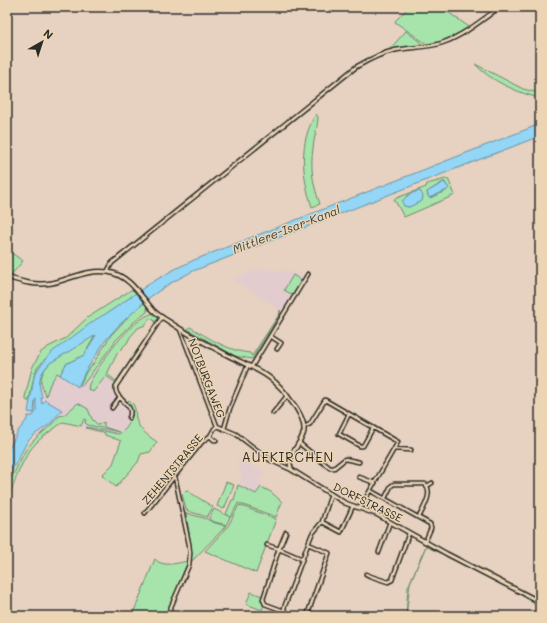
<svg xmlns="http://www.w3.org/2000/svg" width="547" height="623" font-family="Mali,sans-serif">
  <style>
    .built { fill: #e3ccce }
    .green { fill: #a7e4ab; stroke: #69886b; fill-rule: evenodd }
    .water { fill: #93d6f5; stroke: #6992a4 }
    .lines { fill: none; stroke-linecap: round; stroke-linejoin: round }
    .stream { stroke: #6992a4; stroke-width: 1 }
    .street-casing { stroke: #2b2b2b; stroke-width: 5.5 }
    .secondary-casing { stroke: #2b2b2b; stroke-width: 6 }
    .street { stroke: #ebd5b4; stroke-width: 2.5 }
    .secondary { stroke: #ebd5b4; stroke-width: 3 }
    .labels { text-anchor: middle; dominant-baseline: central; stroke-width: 3; stroke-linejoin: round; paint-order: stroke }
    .street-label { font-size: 11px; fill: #2b2b2b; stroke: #ebd5b4 }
    .water-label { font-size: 12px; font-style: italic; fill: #3b4549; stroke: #ebd5b4 }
    .quarter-label { font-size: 13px; letter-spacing: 1px; fill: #2b2b2b; stroke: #ebd5b4 }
  </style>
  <rect width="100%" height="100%" fill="#e7d1c0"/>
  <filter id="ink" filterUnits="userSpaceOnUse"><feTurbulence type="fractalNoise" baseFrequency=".025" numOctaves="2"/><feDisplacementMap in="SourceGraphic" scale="8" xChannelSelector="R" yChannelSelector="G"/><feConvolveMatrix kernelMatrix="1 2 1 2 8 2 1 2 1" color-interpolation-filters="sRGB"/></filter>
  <g filter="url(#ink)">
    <path class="built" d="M257,269L287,271L305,277L284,313L233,279Z
      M84,329L111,334L89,366L106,376L118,385L119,393L131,409L130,420L125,430L118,434L62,423L39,440L34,435L26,421L28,416L34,377L38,369L45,359Z
      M239,458L265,472L260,483L262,484L256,494L240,487L241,474L238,464Z"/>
    <path class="green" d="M409,7H441L469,27C456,36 444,42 428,45L395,22L396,20Z
      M406,31L425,46L387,52Z
      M475,64L523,89L540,93V98C520,94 489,80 475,64Z
      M316,114L318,117C318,127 314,137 313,148C310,169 313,185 320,204L312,207C302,176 298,143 316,114Z
      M446,179H448L455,195L404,217L394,199L426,187L427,184ZM443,182H445L448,188L446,191L430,198L428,196L427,192ZM420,191L423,199L409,207L404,206L403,200L407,196Z
      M7,250L23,261L11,275L7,273Z
      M293,275L302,281L293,295L284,290Z
      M131,290H135L137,293L84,329L45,359L37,368L34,376L29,401H27L25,397L32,368L41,352L48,347L66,338L87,318Z
      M144,303L150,311L147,309V312L134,322L116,340L82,386L80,385L86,372L93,364L111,335L131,314Z
      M280,310V314L252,359L235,356L187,329L190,327C209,338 228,351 250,353L252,356L280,313Z
      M154,313L158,317V320L116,383L106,376L93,392L88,389L89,384C100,363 130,319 154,313ZM150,318L154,320L155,322L152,329L116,381L107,374L118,352L127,343L130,337L138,328L145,325Z
      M96,334L84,355L66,364L60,375L57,373L50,384L46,396C39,382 39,375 50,363Z
      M129,400C139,408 133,415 138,424C142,432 150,437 157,442L150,452L141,454L138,462L116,487L102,475L113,464L121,441L105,435V433L86,428L87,427L118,434C126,432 133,419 132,411C131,407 129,405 127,402Z
      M78,403L88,409L92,419L98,425L104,422V427L119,432L88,425L85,423L86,420L84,419L81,426L63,422C54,429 44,435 36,443C22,457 14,484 7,502V487L25,451L33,441L52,424L59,416L64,415Z
      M226,482L234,485L224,509L217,506Z
      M238,485L256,494L261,487L271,492L282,502L276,517L238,503L231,517L226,514L232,500H234Z
      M186,490L213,507L207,517L188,511L186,509L182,494Z
      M239,505L276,519L256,573L205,551L228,526Z
      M214,509L230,517L226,525L211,521L209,518Z
      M186,513L207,519L212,522L226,526L190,563L191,545Z
      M426,546L410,583L406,616L408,587L426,546L528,596L540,603V608L513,589Z
      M155,559C163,568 177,563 188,561L166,616H132Z
      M251,592L262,596L261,601L264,604L262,610L246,604Z"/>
    <path class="water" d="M540,124V136L193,271L169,284L150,297L118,326L105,341L85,372L78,387L60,375L66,364L84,355L96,335L50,363C38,375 38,382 42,397H41L42,404L45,400L62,410L50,424L34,435L27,442L7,480V453L18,431L26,421L28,416H33L36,411V399L35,400L34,413L28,412L34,377L38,369L52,352L95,320L112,310L149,284L173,270L194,260Z
      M444,182L449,188L447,190L429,198L427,192Z
      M420,191L423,196L422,201L409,207L404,206L402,202C406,195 413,192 420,191Z"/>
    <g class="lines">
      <path class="stream" d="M540,197L538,206L540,209"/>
      <g class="street-casing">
        <path id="street" d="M107,272L112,263L356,67C368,60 382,53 396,50C411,47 427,48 442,43C463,36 482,20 500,7
          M180,329L217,426L236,434L270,460L292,470
          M270,336L281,343L277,349
          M252,366L308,274
          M112,408L120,397
          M273,413L287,396
          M349,414L339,434L360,446H363L373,428
          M129,418C136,403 113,400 116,386L162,317
          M304,427L310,424L325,400L398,442L360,508
          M224,429L230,408L248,365
          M216,440H214L210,436L214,429L217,426
          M299,443L330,468H334L345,459L359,462
          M394,449L411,450
          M359,477L375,483
          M427,486L432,483
          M371,491L430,524L431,528L425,542
          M385,498L391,486L394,484H425C434,492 423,509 419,517
          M145,513L202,442L210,436
          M322,522L341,532L353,506
          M267,545L279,549L286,532
          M379,552L390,522
          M366,574L370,576L388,582L392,580L409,533
          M284,611L265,604L263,599C269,582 273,566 279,549L302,559
          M167,616L189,565L190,553L189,544L175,477
          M290,616L285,612L284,608L308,544L312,534L322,522L331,494
          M307,616L329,553L308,544"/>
      </g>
      <g class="secondary-casing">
        <path id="secondary" d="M7,277C22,282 36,286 52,283C71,279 87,269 108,272C129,275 140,295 153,310C157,314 163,318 168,321C187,334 210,346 231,357C257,370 274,375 291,401C297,408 305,421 304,431C302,444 284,457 292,470L345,503L376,514L447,554L540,602"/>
      </g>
      <use href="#street" class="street"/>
      <use href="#secondary" class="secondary"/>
    </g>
  </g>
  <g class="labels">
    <g class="street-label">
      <text transform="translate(207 378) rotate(69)">NOTBURGAWEG</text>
      <text transform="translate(172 469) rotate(-50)">ZEHENTSTRASSE</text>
      <text transform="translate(368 502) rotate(26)">DORFSTRASSE</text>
    </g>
    <g class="water-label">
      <text transform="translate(286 229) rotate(-21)">Mittlere-Isar-Kanal</text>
    </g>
    <g class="quarter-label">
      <text x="288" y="456">AUFKIRCHEN</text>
    </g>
  </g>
  <rect width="547" height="623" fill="none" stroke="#ebd5b4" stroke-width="24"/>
  <rect x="12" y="12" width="523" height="599" fill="none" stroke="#2b2b2b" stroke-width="1.5" filter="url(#ink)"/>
  <g transform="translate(42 42) rotate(39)" stroke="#ebd5b4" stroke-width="3" paint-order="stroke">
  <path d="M0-3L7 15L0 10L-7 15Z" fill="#2b2b2b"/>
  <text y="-6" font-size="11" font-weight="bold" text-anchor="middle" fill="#2b2b2b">N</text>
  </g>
</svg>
